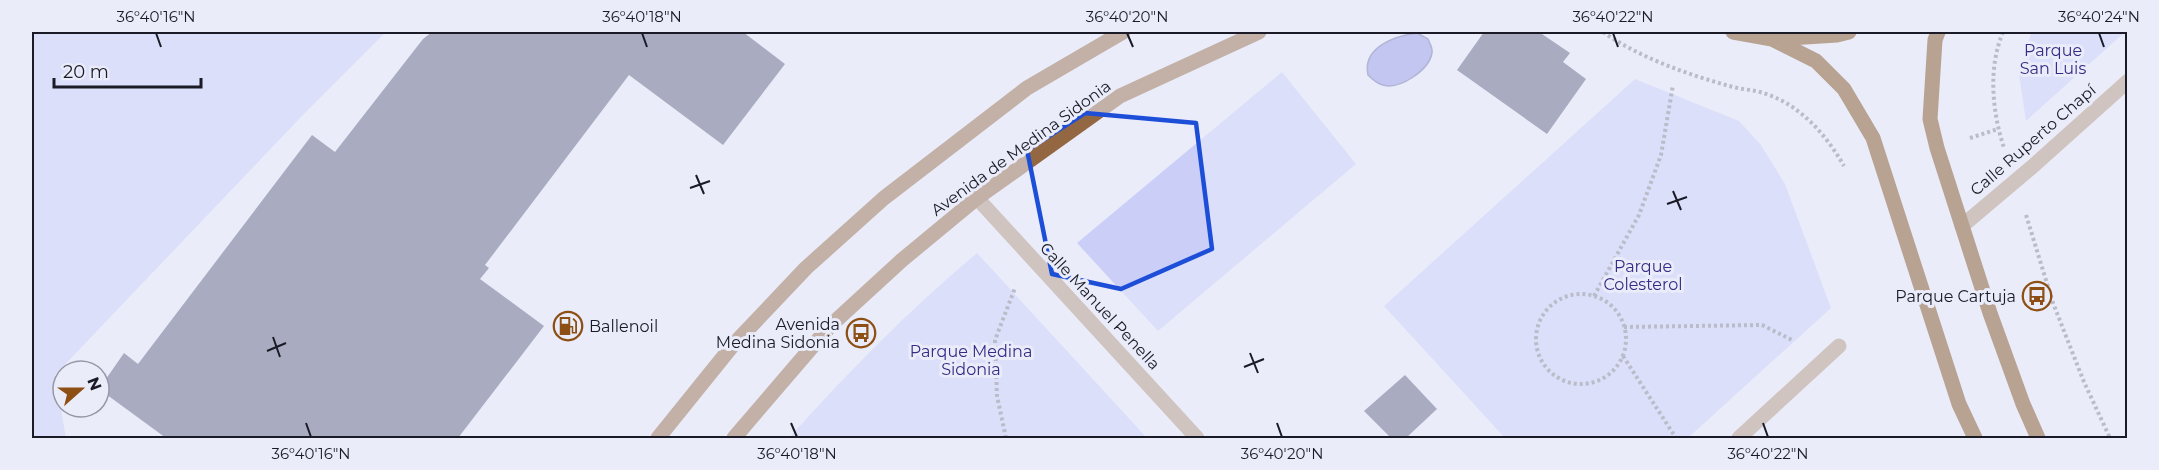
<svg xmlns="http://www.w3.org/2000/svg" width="2159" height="470" font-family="Montserrat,sans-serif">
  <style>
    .green { fill: #cbcff8 }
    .water { fill: #9397e5; stroke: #6f72ac; stroke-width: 1.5 }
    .building { fill: #5b5d7b }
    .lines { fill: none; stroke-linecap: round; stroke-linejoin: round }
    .path { stroke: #81828f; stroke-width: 4; stroke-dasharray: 3 3; stroke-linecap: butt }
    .street { stroke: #b2937b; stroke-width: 15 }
    .secondary { stroke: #946743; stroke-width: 15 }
    .primary { stroke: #7d4715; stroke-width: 15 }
    .marked { fill: none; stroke: #1d4ed8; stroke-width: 4.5; stroke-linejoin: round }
    .ticks { fill: none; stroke: #1a1b27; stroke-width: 2 }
    .labels { text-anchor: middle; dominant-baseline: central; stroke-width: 6; stroke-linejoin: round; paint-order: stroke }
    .park-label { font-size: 16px; fill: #352c85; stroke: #eaecfa }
    .street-label { font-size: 16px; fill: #1a1b27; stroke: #eaecfa }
    .poi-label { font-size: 16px; fill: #1a1b27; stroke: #eaecfa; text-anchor: end }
    .neatline { fill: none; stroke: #1a1b27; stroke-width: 2 }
    .ticks-label { font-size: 15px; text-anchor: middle; fill: #1a1b27 }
  </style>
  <rect width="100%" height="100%" fill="#eaecfa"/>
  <path class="green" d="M32,32H386L301,117L55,375L66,438H32Z
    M2031,32H2125L2026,121L2019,75Z
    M1282,72L1356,164L1158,331L1077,243Z
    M1635,79L1739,121L1761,145L1785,184L1831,308L1688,438H1505L1384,306Z
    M977,253L1147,438H789C848,372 909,310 977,253Z"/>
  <path class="water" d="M1417,33L1428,39C1430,44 1433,48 1432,53C1429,70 1400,90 1383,85C1377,84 1372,79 1368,75C1362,47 1395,36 1417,33Z"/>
  <path class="building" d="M432,32H743L785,64L723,145L629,75L485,265L489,268L480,279L544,326L458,438H166L99,389L124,353L138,364L312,135L335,152L423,39Z
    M1484,32H1539L1570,53L1563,62L1586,79L1547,134L1457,70Z
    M1405,375L1437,409L1406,438H1391L1364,411Z"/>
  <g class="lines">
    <path class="path" d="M1603,32C1640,58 1689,75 1733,87C1745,90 1757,90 1769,95C1802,107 1827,136 1844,166
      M2003,32C1988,68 1992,111 2004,148
      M1970,138L1998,129
      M2026,215L2053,303L2084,382L2110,438
      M1536 339a45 45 0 1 1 90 0a45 45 0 1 1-90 0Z
      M1594,296L1639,215L1661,155L1673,85
      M1624,327L1762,325L1794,341
      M1623,356L1676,438
      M1006,438L997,396L995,340L1015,288"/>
    <path class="street" d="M977,198L1197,438
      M1962,226L2032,167L2128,81
      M1739,438L1839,346"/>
    <path class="secondary" d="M658,438L733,345L806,268L884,198L1027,88L1123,32
      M734,438L830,326L902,260L977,198L1120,96L1259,32"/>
    <path class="primary" d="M1733,32L1772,39L1837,35L1849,32
      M1938,32L1935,40L1930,119L1937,148L1990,313L2023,404L2038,438
      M1772,39L1816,61L1844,89L1873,138L1959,404L1975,438"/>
  </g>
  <path d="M0 0H2159V470H0ZM1085,113L1196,123L1212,249L1121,289L1052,274L1027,150Z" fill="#eaecfa" fill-opacity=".55" fill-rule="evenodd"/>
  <path class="marked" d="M1085,113L1196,123L1212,249L1121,289L1052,274L1027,150Z"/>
  <path class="ticks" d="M156,33L161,47M642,33L647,47M1127,33L1133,47M1613,33L1618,47M2099,33L2104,47M696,175L704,194M690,188L710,181M1673,191L1681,210M1667,204L1687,197M273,337L280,357M267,351L286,343M1250,353L1258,373M1244,367L1264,359M306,423L311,437M791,423L797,437M1277,423L1282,437M1763,423L1768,437"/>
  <defs>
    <g id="bus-ring" transform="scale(1.5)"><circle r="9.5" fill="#eaecfa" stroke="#8d4f13" stroke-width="1.5"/><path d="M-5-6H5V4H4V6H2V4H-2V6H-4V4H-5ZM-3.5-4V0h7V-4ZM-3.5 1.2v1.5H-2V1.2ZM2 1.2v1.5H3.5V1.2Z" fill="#8d4f13"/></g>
    <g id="fuel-ring" transform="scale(1.5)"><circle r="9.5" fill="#eaecfa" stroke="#8d4f13" stroke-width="1.5"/><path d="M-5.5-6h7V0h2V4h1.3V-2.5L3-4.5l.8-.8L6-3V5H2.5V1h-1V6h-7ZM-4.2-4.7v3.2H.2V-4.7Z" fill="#8d4f13"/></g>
  </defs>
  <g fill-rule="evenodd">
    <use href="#bus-ring" x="2037" y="296"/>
    <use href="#fuel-ring" x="568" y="326"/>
    <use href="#bus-ring" x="861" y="333"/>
  </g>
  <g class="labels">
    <g class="park-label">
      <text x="2053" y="50">Parque<tspan x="2053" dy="18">San Luis</tspan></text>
      <text x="1643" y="266">Parque<tspan x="1643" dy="18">Colesterol</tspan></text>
      <text x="971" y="351">Parque Medina<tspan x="971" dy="18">Sidonia</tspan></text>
    </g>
    <g class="street-label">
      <text transform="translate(2033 140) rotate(-41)">Calle Ruperto Chapí</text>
      <text transform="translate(1021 148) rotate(-36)">Avenida de Medina Sidonia</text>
      <text transform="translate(1100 306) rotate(47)">Calle Manuel Penella</text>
    </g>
    <g class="poi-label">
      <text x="2016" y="296">Parque Cartuja</text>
      <text x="840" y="324">Avenida<tspan x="840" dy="18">Medina Sidonia</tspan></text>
      <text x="589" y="326" text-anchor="start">Ballenoil</text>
    </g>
  </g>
  <rect width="2159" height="470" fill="none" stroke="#eaecfa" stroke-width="66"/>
  <g transform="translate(81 389) rotate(69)"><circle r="28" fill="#eaecfa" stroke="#9798a6" stroke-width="1.5"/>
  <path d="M0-4.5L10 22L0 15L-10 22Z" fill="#8d4f13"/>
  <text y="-9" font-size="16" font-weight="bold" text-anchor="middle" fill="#1a1b27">N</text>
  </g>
  <path d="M54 78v9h147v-9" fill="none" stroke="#1a1b27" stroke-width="3"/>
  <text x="63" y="78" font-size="18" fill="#1a1b27" stroke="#eaecfa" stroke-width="4.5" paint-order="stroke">20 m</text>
  <rect x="33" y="33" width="2093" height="404" class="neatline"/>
  <g class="ticks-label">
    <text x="156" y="22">36°40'16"N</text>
    <text x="642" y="22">36°40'18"N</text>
    <text x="1127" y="22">36°40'20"N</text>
    <text x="1613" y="22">36°40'22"N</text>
    <text x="2099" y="22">36°40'24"N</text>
    <text x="311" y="459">36°40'16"N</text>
    <text x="797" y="459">36°40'18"N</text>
    <text x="1282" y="459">36°40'20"N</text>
    <text x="1768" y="459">36°40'22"N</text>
  </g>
</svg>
